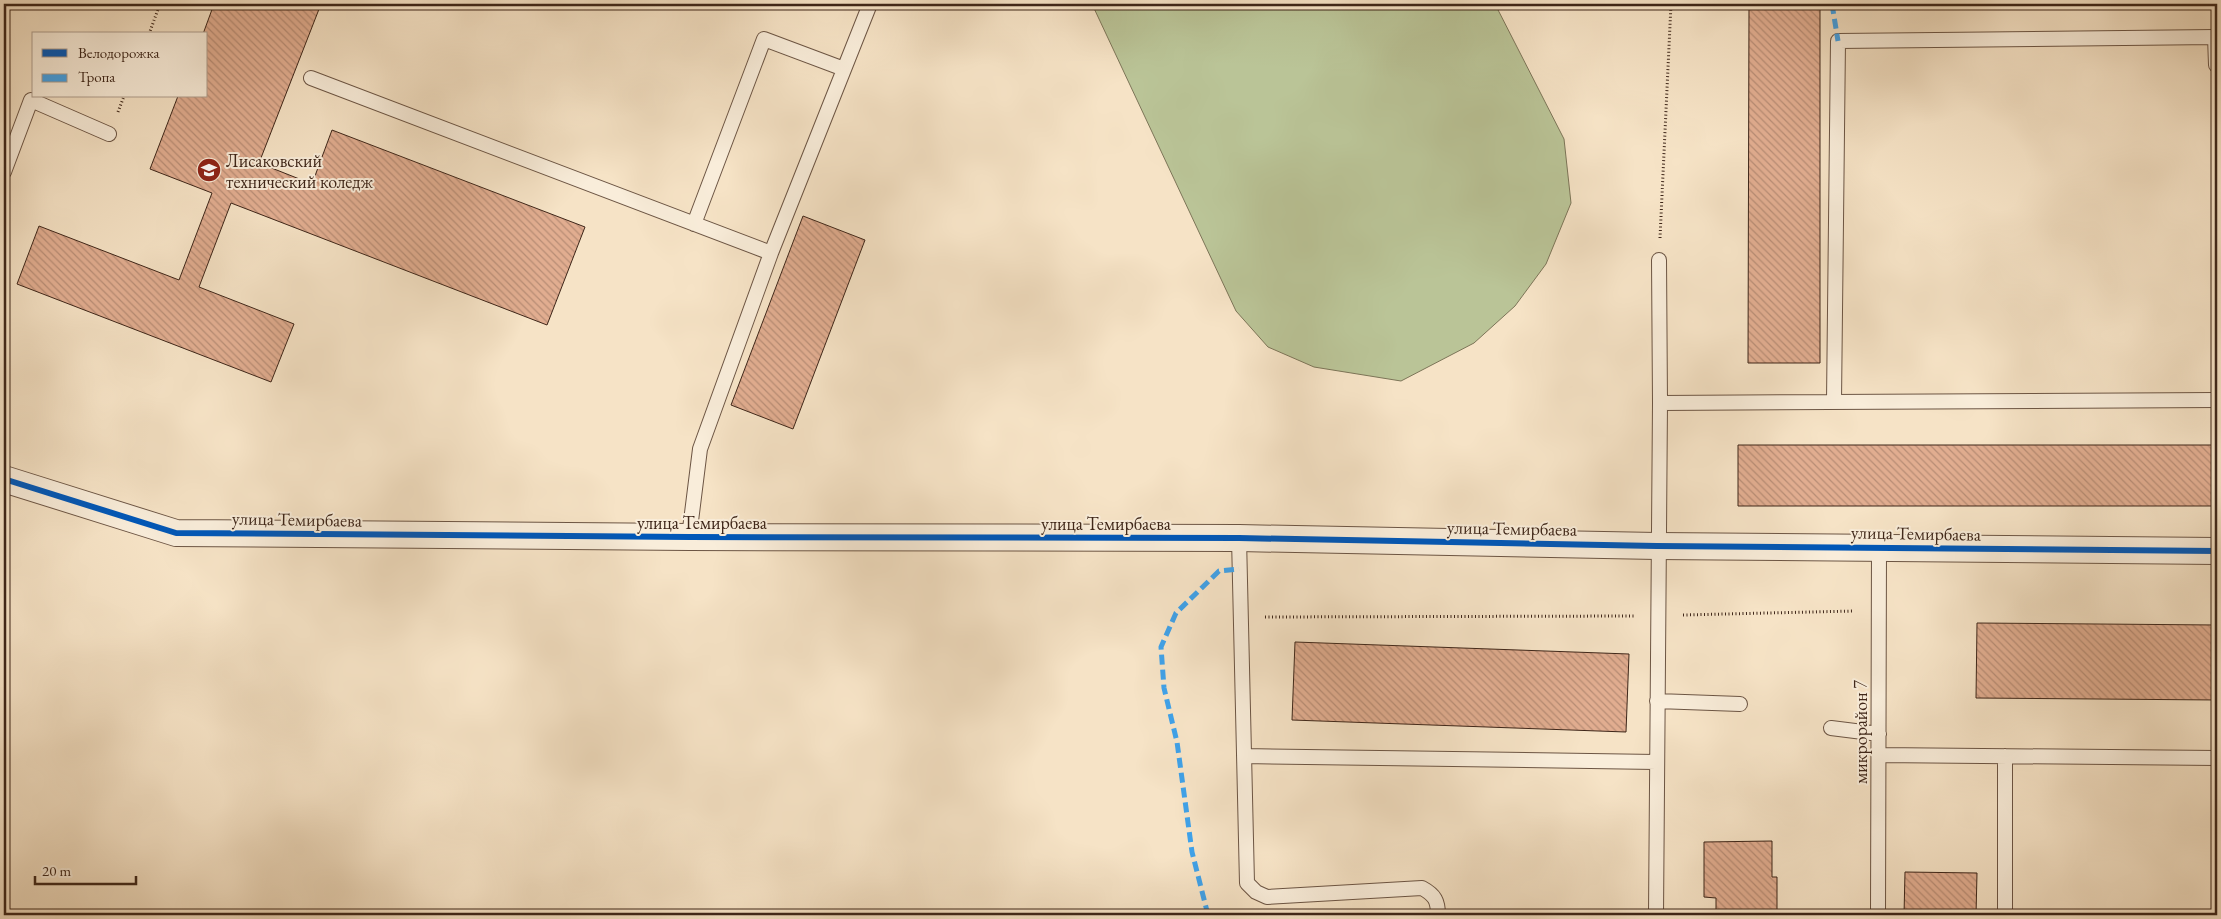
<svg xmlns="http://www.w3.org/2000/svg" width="2221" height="919" font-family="'EB Garamond',serif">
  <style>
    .park { fill: #bac497; stroke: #7c7558 }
    .building { fill: url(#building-back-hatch); stroke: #3e2619 }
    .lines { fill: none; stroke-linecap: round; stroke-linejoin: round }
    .service-casing { stroke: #6c5544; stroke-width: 16 }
    .minor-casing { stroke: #6c5544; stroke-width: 28 }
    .path { stroke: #3e2619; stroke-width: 3; stroke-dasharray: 1 2.5; stroke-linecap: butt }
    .service { stroke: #f9edda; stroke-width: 14 }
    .minor { stroke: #f9edda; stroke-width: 26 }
    .quiet { stroke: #3fa2ea; stroke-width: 5; stroke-dasharray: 10 5; stroke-linecap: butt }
    .cycleway-casing { stroke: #f9edda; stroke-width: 9 }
    .cycleway { stroke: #0057b8; stroke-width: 6 }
    .labels { text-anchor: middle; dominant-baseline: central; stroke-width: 4; stroke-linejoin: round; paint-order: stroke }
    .poi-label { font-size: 18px; fill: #3e2619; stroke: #f9edda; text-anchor: start }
    .street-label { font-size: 18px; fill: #3e2619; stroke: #f9edda }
  </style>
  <defs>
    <pattern id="building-back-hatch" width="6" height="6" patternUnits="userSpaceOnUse" patternTransform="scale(1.25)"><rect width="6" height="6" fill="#e1ad90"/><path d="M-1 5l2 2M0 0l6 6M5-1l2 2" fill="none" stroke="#b88d75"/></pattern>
  </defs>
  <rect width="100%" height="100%" fill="#f6e3c6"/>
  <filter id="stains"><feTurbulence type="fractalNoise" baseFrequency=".004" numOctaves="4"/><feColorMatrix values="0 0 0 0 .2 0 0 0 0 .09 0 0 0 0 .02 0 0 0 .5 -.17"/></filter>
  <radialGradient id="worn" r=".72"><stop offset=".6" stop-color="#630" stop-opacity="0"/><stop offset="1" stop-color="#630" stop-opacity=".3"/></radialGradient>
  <path class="park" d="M1092,4H1495L1564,139L1571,203L1546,264L1515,306L1474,343L1401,381L1314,367L1268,347L1236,311Z"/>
  <path class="building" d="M214,4H321L259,163L312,184L332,130L585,227L547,325L231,203L199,287L294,324L271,382L17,284L39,226L179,280L212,193L150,169L178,96H206V34H203Z
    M1749,4H1820V363H1748Z
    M803,216L865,240L793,429L731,405Z
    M1738,445H2217V506H1738Z
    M1977,623L2217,625V700L1976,698Z
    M1295,642L1629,654L1626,732L1292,720Z
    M1772,841V877H1777V915H1716V898L1704,897V842Z
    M1905,872L1977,873L1976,915H1904Z"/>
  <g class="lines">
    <g class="service-casing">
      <path id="service" d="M311,78L771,253
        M4,172L31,100L109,134
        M694,224L764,39L844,69
        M1659,260L1660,403
        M1834,401L1838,41L2215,37L2216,65H2217
        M689,537L700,449L771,253L870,4
        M1239,538L1247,883L1256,892L1267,897L1422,888C1435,895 1438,901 1438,915
        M1657,701L1740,704
        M1831,728L1879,734
        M1879,755L2217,758
        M1244,756L1656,762
        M1656,915L1660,403L2217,400
        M1878,915L1879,548
        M2005,915V756"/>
    </g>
    <g class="minor-casing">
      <path id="minor" d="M4,479L176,533L689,537L1239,538L1657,546L2217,551"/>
    </g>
    <path class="path" d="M149,34L160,4
      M118,112L124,96
      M1660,238L1671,4
      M1683,615L1854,611
      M1265,617L1634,616"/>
    <use href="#service" class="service"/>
    <use href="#minor" class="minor"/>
    <path class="quiet" d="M1832,4L1838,41
      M1208,915L1192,852L1177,742L1164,688L1161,647L1176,613L1219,571L1239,569"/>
    <g class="cycleway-casing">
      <path id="cycleway" d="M4,479L176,533L689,537L1239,538L1657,546L2217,551"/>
    </g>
    <use href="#cycleway" class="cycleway"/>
  </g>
  <defs>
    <g id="university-disc" transform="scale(1.25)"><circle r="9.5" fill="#8f2418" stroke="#f9edda"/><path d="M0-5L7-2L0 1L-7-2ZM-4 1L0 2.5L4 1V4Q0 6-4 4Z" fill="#fff"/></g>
  </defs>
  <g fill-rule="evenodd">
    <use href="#university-disc" x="209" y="170"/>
  </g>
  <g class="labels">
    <g class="poi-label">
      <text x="226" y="160">Лисаковский<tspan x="226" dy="21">технический коледж</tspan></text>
    </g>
    <g class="street-label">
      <text transform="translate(297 519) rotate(1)">улица Темирбаева</text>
      <text x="702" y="522">улица Темирбаева</text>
      <text x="1106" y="523">улица Темирбаева</text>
      <text transform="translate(1512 528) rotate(1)">улица Темирбаева</text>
      <text transform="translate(1916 533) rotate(1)">улица Темирбаева</text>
      <text transform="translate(1860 732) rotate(-90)">микрорайон 7</text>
    </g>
  </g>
  <rect width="2221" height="919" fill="none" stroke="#f6e3c6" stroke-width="20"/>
  <rect x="5" y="5" width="2211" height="909" fill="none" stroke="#3e2619" stroke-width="2.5"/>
  <rect x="10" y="10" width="2201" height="899" fill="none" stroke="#3e2619"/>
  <rect x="32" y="32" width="175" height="65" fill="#f9edda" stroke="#ae9d8d"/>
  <rect x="42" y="49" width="25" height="8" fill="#0057b8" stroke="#ae9d8d"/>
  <text x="78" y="58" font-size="15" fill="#3e2619">Велодорожка</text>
  <rect x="42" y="74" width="25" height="8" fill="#3fa2ea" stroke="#ae9d8d"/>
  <text x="78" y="82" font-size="15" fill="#3e2619">Тропа</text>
  <path d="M35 876v8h101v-8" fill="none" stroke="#3e2619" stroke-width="2.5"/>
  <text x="42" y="876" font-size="15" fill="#3e2619" stroke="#f9edda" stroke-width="4" paint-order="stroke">20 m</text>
  <rect width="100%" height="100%" filter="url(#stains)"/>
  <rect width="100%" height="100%" fill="url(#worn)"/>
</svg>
